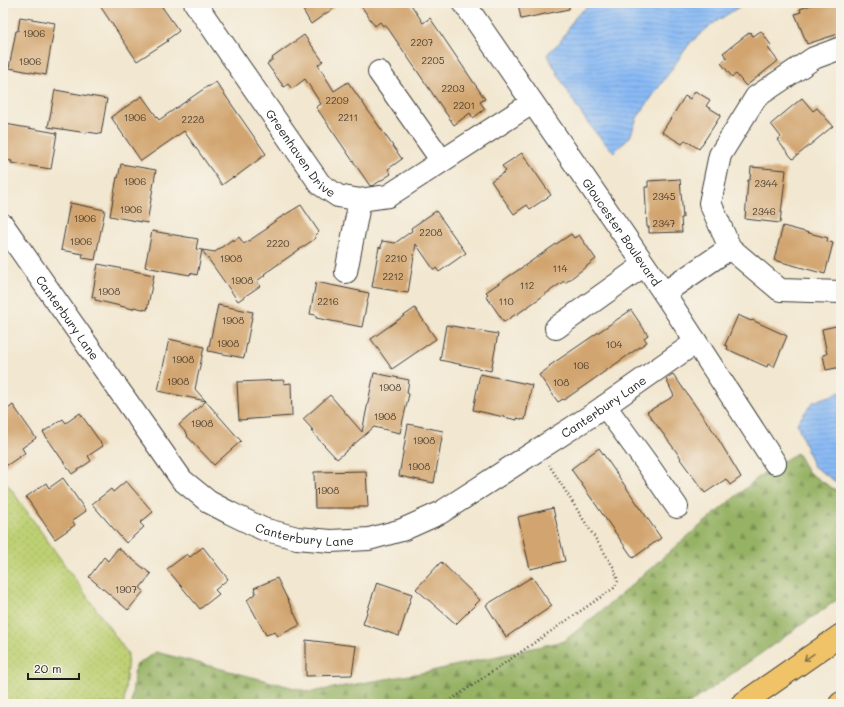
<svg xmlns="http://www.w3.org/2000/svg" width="844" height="707" font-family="Mali,sans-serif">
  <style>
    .grass { fill: url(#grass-dots); stroke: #6c7648 }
    .forest { fill: url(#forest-firs); stroke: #596740 }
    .water { fill: url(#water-rules); stroke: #526b88 }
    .building { fill: #d2a56f }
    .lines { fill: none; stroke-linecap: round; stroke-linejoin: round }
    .minor-casing { stroke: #3c3a37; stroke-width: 24 }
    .major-casing { stroke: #3c3a37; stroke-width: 24 }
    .path { stroke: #3c3a37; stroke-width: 2.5; stroke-dasharray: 1 3; stroke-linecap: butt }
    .minor { stroke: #fff; stroke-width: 22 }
    .major { stroke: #f0c369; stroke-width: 22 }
    .oneway { stroke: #867042 }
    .labels { text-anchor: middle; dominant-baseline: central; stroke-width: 4; stroke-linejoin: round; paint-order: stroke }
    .number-label { font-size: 10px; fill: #4a3e31 }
    .street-label { font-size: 12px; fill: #1c1c1c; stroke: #f7f3e8 }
  </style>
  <defs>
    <pattern id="grass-dots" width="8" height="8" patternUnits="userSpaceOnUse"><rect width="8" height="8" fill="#bdd073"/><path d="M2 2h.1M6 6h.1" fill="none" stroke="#a2b263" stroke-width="1.8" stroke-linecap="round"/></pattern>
    <pattern id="forest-firs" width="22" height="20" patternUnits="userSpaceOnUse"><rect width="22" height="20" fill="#96b265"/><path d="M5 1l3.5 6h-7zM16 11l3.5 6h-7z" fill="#7a9052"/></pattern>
    <pattern id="water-rules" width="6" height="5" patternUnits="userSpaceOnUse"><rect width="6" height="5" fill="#89baf5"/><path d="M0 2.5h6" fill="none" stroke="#769fd1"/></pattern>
  </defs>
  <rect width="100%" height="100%" fill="#f7f3e8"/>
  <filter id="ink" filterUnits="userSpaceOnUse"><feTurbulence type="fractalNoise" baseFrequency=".025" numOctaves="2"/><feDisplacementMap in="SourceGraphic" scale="8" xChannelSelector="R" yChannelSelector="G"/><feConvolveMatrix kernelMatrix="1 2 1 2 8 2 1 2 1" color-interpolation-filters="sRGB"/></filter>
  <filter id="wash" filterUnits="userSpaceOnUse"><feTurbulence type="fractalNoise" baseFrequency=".012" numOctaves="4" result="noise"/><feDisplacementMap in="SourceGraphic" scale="16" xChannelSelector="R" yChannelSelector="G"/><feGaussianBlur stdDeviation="0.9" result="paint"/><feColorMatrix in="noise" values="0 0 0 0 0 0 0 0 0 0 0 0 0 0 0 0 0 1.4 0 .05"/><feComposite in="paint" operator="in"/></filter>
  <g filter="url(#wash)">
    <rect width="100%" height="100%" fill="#f2e7d0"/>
    <path class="grass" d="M3,478L128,654L124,704H3Z"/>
    <path class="forest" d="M797,453L809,473L832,488L836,490L841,488V597L689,704H131L135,666L156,652L310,692L427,672L564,641L611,603L676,546L766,471Z"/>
    <path class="water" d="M592,3H745L711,25L690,43L637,118L630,137L614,152C584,125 566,89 547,54L560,42L576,16Z
      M841,392V478L836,482L813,466L797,423L813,402Z"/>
    <g id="blocks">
      <path class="building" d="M98,3H153L156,7L160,4L179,31L167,40L168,41L137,61Z
        M299,3H341L311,24Z
        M359,3H410L423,23L430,18L485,99L480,102L485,109L473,118L470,113L454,125L385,24L383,26L380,22L375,26Z
        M518,3H569V9L521,19Z
        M816,3H841V33L807,44L795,14L801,12L800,9Z
        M20,17L55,23L46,75L9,68L16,31H18Z
        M761,31L771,45L768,48L778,61L746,86L736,74L732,77L721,63L727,58L723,53L750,32L753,36Z
        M304,35L323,61L318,65L334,91L348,82L402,159L388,169L391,174L374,185L370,186L316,107L321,104L305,79L292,89L288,84L284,87L267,64L273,59L272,58Z
        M216,82L266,154L234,178L233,177L222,185L184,131L141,161L111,117L142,96L159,120L208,86V87Z
        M55,90L107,99L101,134L87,132V133L48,127Z
        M695,91L710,100L706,106L721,115L699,149L685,140L682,144L662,132L685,96L690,99Z
        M802,98L813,111L817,108L833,126L793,159L777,140L781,137L771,124Z
        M5,124L57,133L51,169L11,163L12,161L3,160V135Z
        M522,153L551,195L530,209L527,205L514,214L491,181L506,171L502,166Z
        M121,164L156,170L147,223L110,216L117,177L118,178Z
        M751,167L786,170L780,223L745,219L748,180H750Z
        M680,179L683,218H681L682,232L649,233V227H647L645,187H648V181Z
        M70,203L105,210L95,260L82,258L83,254L61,250Z
        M301,205L319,232L315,236L316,238L264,274L265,275L257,281L260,286L238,301L202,250L215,252L233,239L234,241L239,237L244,244L268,228L267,227L278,219Z
        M436,211L466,253L439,272L436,268L434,270L416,244L408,293L372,287L379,247L381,248L382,241L395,243L412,231L411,228Z
        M783,226L828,238L827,241L833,243L825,274L774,260Z
        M152,231L198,239L196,249L202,250L197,275L190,273V275L145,267Z
        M571,234L574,238L579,235L596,259L565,283L564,281L516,315V314L504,322L486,296L488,294L486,292Z
        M98,264L154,275L147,310L134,307L133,309L95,300V297H92Z
        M316,282L369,293L362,327L316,318V315L310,314Z
        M218,305L253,312L244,358L208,351Z
        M415,308L436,339L392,369L371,339Z
        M631,310L648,335L644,338L647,342L564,400L563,399L558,402L539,375L550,367L549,366Z
        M738,315L751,321L752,320L787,336L774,367L768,364L767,367L749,359L727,349L728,346L725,345Z
        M446,325L498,334L491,371L440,360Z
        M841,325V367L826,370L823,355L827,354L822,329Z
        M169,339L204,347L195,389L241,441L214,465L187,436L188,435L179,425L206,401L158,391Z
        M374,373L409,380L407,393L409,394L400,433L374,427L337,459L311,431L313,430L303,419L330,395L362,432Z
        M480,374L532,385L525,420L517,418V420L473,410Z
        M673,374L714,432L741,477L730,485L726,479L705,493L680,459L681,458L647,412L674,396L666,379Z
        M284,380V384L291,383L292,416L239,420L237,382Z
        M13,405L36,438L22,448L25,453L3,468V413Z
        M80,413L103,446L88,456L91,461L72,474L43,432L63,419L66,423Z
        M408,424L443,431L434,483L399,476Z
        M599,448L661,538L633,558L571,469Z
        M366,471L368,507H354V508H315L314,472Z
        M63,478L86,511L72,521L75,525L55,539L26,497L46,483L49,488Z
        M126,481L153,512L140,523L144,527L126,543L92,504L111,489L113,492Z
        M553,508L565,561L530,569L518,517Z
        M203,547L228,579L215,590L219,594L200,609L167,569L187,554L190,557Z
        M118,548L151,574L140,588L144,591L128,610L89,577L104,557L108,561Z
        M441,562L480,600L456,624L416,589Z
        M532,577L552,606L506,637L486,605Z
        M277,578L300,625L278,636L275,632L266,635L247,600L256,593L254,588Z
        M377,582L412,594L399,636L363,624Z
        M306,640L356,646L352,675L306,676Z"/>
    </g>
  </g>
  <g filter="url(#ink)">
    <use href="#blocks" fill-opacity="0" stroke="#3c3a37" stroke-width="1"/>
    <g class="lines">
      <g class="minor-casing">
        <g id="minor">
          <path id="s1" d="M195,3L320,184L338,196L360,200L388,196L532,103"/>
          <path id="s2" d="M464,3L664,293L775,463"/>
          <path d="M841,48L814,58L756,97L720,155L710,203L730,248L780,290L841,292"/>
          <path d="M379,72L442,161"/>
          <path id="s3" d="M3,225L182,480L209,502L230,513L263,529L297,538L331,541L369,539L402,530L440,513L592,415L696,342"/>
          <path d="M346,272L360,200"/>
          <path d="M664,293L730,248"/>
          <path d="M556,328L644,265"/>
          <path d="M605,406L648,465L677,507"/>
        </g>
      </g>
      <g class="major-casing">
        <path id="major" d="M742,704L841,635
          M840,704L841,703"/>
      </g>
      <path class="path" d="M445,704L614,588L618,581L614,568L549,465"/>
      <use href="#minor" class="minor"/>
      <use href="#major" class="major"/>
    </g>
    <defs><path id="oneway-shaft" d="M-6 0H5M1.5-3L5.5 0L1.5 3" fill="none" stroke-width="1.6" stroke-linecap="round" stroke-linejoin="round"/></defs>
    <use class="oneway" href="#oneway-shaft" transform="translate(809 657) rotate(146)"/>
  </g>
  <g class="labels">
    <g class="number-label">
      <text x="34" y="33">1906</text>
      <text x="422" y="42">2207</text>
      <text x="433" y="60">2205</text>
      <text x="30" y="61">1906</text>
      <text x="453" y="88">2203</text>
      <text x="337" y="100">2209</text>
      <text x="464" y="105">2201</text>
      <text x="135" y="117">1906</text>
      <text x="348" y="117">2211</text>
      <text x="193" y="119">2228</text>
      <text x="135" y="181">1906</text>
      <text x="766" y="183">2344</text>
      <text x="664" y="196">2345</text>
      <text x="131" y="209">1906</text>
      <text x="764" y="211">2346</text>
      <text x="85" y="218">1906</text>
      <text x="664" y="223">2347</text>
      <text x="431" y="232">2208</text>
      <text x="81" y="241">1906</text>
      <text x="278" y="243">2220</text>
      <text x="231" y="258">1908</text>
      <text x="396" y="258">2210</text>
      <text x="560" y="268">114</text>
      <text x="393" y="276">2212</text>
      <text x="242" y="280">1908</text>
      <text x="527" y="285">112</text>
      <text x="109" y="291">1908</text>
      <text x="328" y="301">2216</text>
      <text x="506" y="301">110</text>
      <text x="233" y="320">1908</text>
      <text x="228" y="343">1908</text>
      <text x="614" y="344">104</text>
      <text x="183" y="359">1908</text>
      <text x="581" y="365">106</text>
      <text x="178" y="381">1908</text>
      <text x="561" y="382">108</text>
      <text x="390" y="387">1908</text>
      <text x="385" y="416">1908</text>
      <text x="202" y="423">1908</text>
      <text x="424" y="440">1908</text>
      <text x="419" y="466">1908</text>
      <text x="328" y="490">1908</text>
      <text x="126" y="589">1907</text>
    </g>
    <g class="street-label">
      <text stroke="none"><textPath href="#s1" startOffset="184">Greenhaven Drive</textPath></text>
      <text stroke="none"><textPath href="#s2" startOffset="278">Gloucester Boulevard</textPath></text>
      <text stroke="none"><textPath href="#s3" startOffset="113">Canterbury Lane</textPath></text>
      <text stroke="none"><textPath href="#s3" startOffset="785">Canterbury Lane</textPath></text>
      <text stroke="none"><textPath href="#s3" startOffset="449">Canterbury Lane</textPath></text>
    </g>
  </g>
  <rect width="844" height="707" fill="none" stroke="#f7f3e8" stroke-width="16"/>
  <path d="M28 673v6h51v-6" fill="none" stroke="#1c1c1c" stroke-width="2"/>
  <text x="34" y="673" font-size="12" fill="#1c1c1c" stroke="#f7f3e8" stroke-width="3" paint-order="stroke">20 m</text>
</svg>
